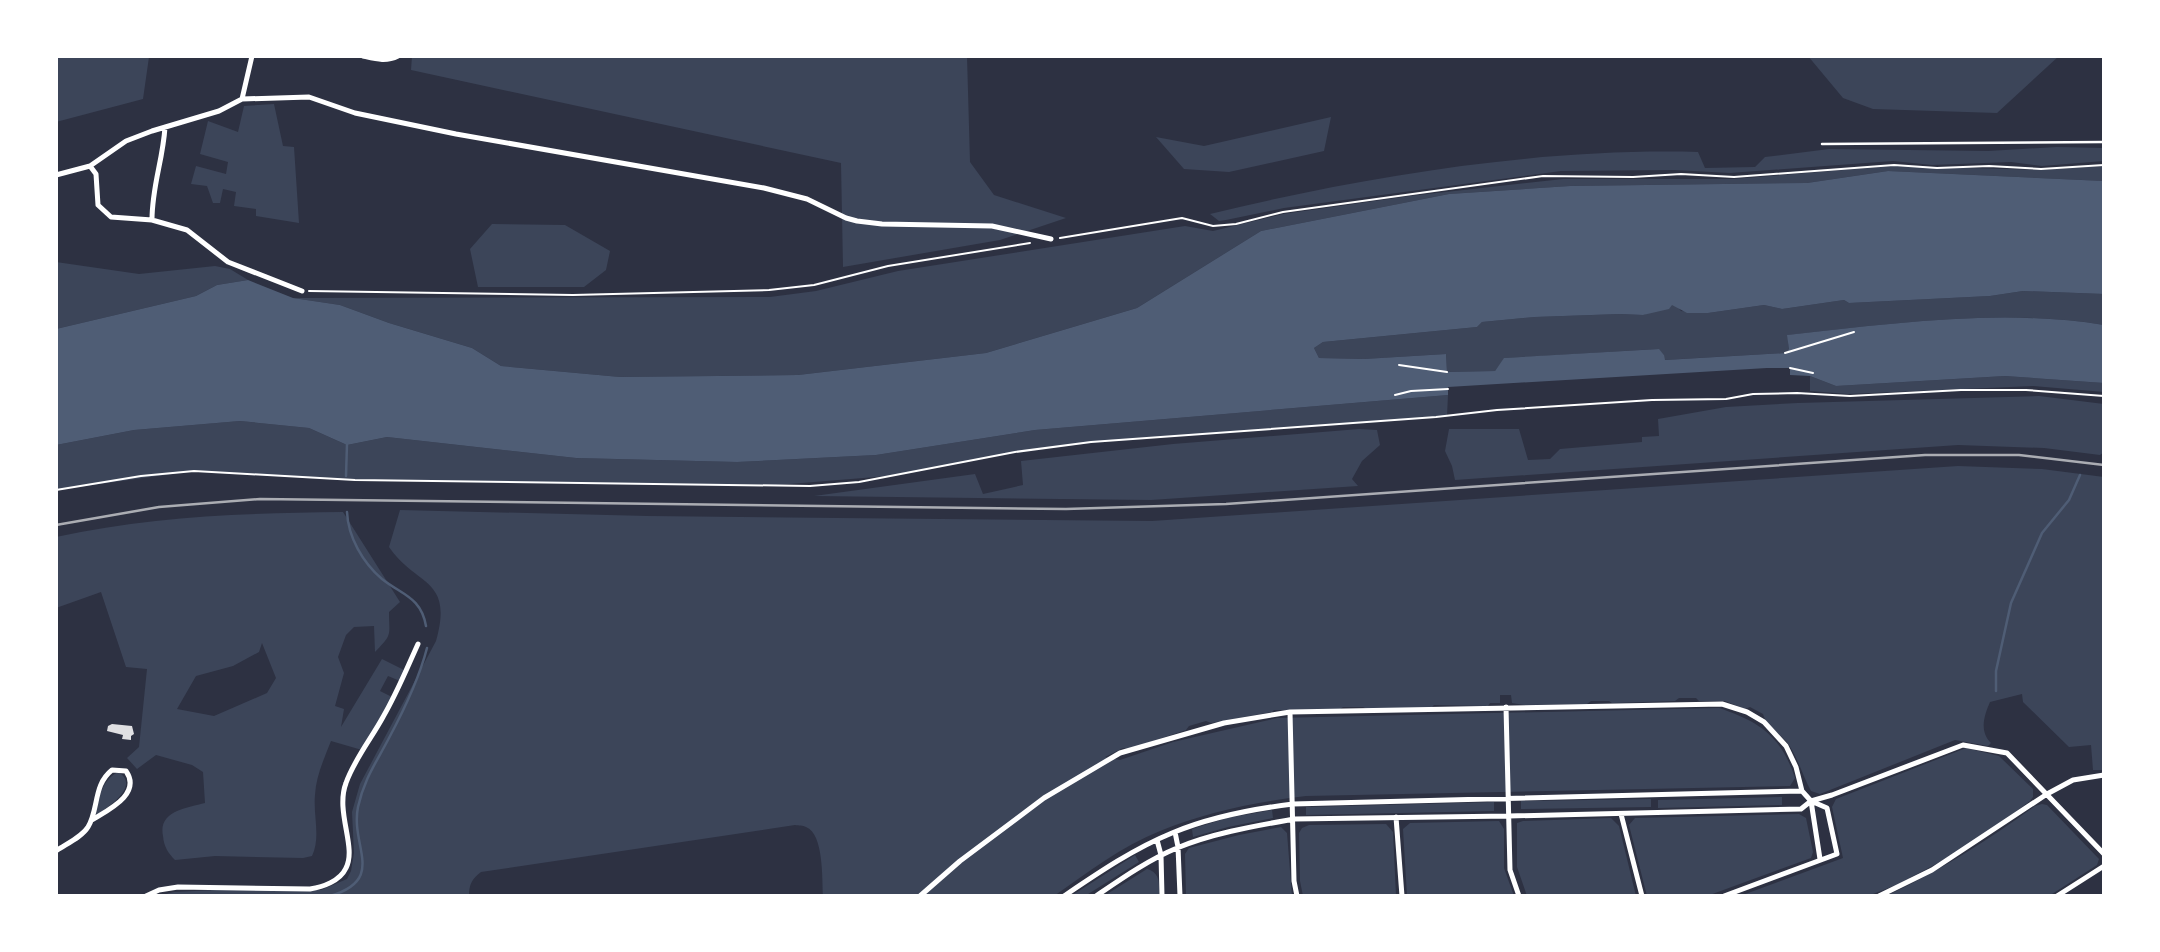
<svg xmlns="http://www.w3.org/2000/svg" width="2160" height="952" font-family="Georgia,serif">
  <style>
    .green { fill: #3c4559; fill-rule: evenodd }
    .water { fill: #4f5d75 }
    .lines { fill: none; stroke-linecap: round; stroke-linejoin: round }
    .stream { stroke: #4f5d75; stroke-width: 2.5 }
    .building { fill: #e0e0e3 }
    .path { stroke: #fff; stroke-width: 2 }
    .service { stroke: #fff; stroke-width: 2.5 }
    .minor { stroke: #fff; stroke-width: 5 }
    .rail { stroke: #abadb3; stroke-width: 2.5 }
  </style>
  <rect width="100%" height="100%" fill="#2d3142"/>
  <path class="green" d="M56,56H156L149,57L143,99L56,122Z
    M412,56H967L970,162L994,195L1066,218L1000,240L843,267L841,163L411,70Z
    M1808,56H2059L1997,113L1873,109L1843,98Z
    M274,104L283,146L294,147L299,223L256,216V209L234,206L236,192L223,189L220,203H213L207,186L191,184L196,166L226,174L228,162L200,154L208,121L238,132L244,106Z
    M1331,117L1324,151L1229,172L1184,169L1156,137L1204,146Z
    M2057,147L2104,148V161L2042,166L2011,162L1932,165L1893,161L1730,173L1674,170L1561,171L1284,208L1226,220L1219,221L1210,214C1366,176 1538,148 1698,152L1705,168L1755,167L1765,157L1829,149L1988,151Z
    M1894,166L2040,170L2104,166V181L1888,171L1807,183L1570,186L1449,194L1261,231L1137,308L986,353L798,375L620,377L501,366L472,348L389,323L340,305L293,298L770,297L816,291L898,271L1185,226L1213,231L1283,214L1410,196L1563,179H1733Z
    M492,224L565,225L610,251L606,270L584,287H478L470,249Z
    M56,262L139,274L215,266L230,269L248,280L217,285L196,296L56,329Z
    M2023,291L2104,294V325C2002,308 1890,324 1788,335L1789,349L1785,353L1664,360V355L1658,349L1505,358L1495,371L1447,372L1446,354L1364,359L1319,358L1314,348L1323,342L1477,327L1482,322L1535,317L1620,314L1643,315L1671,305H1676L1681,311L1708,313L1764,305L1782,309L1844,300L1849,303L1990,296Z
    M1810,376L1836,386L2005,376L2104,383V392L2033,386L1848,394L1810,391Z
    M1448,395L1447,416L1116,440L1015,452L888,476L777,485L355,480L194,471L56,490V445L134,430L240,421L309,428L347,445L387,437L576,458L737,462L876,455L1035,430Z
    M2039,396L2104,404V452L2100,455L2044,448L1958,445L1455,480L1452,466L1445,451L1449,429H1519L1528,460L1550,459L1560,449L1642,442V437L1659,436L1658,419L1726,407L1798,403Z
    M1359,429L1377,430L1380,445L1362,461L1352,479L1358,486L1151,500L814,496L975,474L983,494L1023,485L1021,461L1173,444Z
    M1958,466L2042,469L2104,477V770H2093L2091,745L2069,747L2023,702L2022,694L1990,702C1984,716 1979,731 1991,743L1988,746L1955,740L1820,794L1811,791C1803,776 1798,759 1789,745C1782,735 1766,726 1763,714L1750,707L1745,709L1725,701H1699L1696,698H1679L1675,701L1612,703L1609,701H1591L1587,704L1524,705L1512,703L1511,695H1500V703H1490L1488,706L1434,705L1431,708L1367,709L1363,707H1343L1339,710H1274L1272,712L1211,723L1206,721L1189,726L1186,730L1129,749L1123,748L1105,757L1120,760L1173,742L1277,718L1719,708C1760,722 1781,736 1795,778L1790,786L1306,796C1255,802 1206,812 1160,831C1122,846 1087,873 1054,896H823C822,879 824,834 806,827C803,825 799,826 795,825L481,872C472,879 469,884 469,896H158L174,892L215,890H321L347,879L351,871L354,853L352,812L360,784L436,641C454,577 416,587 389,547L400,510L648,516L1152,521Z
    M343,512L400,602L389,612C389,636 393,634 375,652L374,626L354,627L346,635L338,657L344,673L335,706L344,709L341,727L382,659L406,671L400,681L388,676L380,691L392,697L362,750L331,741C324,759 316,776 315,795C313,816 321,837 312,856L303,858L215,856L175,860C168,853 164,847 163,836C158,811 186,808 205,803L203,772L192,765L156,755L137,769L127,758L139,747L147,669L126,667L101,592L56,608V537C151,516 246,513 343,512ZM262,643L276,678L267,693L214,716L177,709L196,676L233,666L259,652Z
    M1966,748L1999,756L2033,789V797L2030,801L1983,836L1938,863L1896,885L1868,896H1740L1843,858L1832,807L1836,799Z
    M118,772C141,785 109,807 96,815C99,798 101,781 118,772Z
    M1782,797V805L1658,808V800Z
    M1651,799V807L1521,809V801Z
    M1494,802V811L1306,815V807Z
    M2042,804L2047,805L2099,859L2097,865L2049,896H1886C1940,871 1988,840 2035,806Z
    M1272,810L1273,818L1228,827L1193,837L1192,829L1227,818Z
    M1799,814L1806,818L1813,852L1811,858L1707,896H1647L1629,825L1635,818Z
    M1611,818L1619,826L1636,896H1527L1517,867V823L1523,821Z
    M1499,821L1504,829V868L1514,896H1407L1403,829L1410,823Z
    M1386,824L1393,832L1396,896H1303L1300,881L1299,833L1302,828L1309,825Z
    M1281,827L1287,833L1292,896H1186L1185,854L1189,848L1239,835Z
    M1135,855L1139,862L1085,896H1071Z
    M1147,869C1161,873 1159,884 1159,896H1104Z"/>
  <path class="water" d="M1888,171L2104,181V294L2023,291L1990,296L1849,303L1844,300L1782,309L1764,305L1708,313H1687L1672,305L1669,309L1643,315L1620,314L1535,317L1482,322L1477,327L1323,342L1314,348L1319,358L1364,359L1446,354L1447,372L1495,371L1504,358L1659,349L1664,355L1665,360L1785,353L1789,349L1787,335C1890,324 2001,308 2104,325V383L2005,376L1836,386L1810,376L1790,375V368H1767L1448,387V395L1035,430L876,455L737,462L576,458L387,437L347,445L309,428L240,421L134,430L56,445V329L196,296L217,285L248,280L293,298L340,305L389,323L472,348L501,366L620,377L798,375L986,353L1137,308L1261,231L1449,194L1570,186L1807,183Z"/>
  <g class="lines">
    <path class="stream" d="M346,476L347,444
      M347,512C348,537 363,563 382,579C402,595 421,597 426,626
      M1996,691V671L2011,603L2042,533L2069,500L2080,475
      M218,896H237
      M330,896C387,879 350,847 358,807C364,779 376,763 389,738C404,710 419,679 427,648"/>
  </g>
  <path class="building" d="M112,724L132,726L134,734L131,736V740L122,739L123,735L107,731L108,726Z"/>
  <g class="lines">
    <path class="path" d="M1060,238L1182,218L1213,226L1236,224L1283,212L1543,176L1633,177L1681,174L1734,177L1894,165L1937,168L1989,166L2041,169L2104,165
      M309,291L573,295L769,290L814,285L888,266L1030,243
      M1785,353L1854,332
      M1399,365L1447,372
      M1790,368L1813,373
      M1395,395L1411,391L1448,389
      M56,490L141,476L194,471L355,480L810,486L859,482L1015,452L1091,442L1436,417L1497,410L1652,400L1726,399L1753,394L1797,393L1850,396L1961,390H2026L2104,396"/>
    <path class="service" d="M1822,144L2104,142"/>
    <path class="minor" d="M363,56C376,59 386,62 398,56
      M242,99L309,97L355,113L456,134L764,188L807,199L846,218L857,221L882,224L992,226L1051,239
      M90,166L96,174L98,205L111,217L152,220L187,230L228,262L302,291
      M56,175L90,166L126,141L152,131L219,111L242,99L252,56
      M152,220C152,186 163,160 165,127
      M1506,707L1510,870L1519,896
      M1290,712L1294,881L1297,896
      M1621,814L1642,896
      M1396,817L1402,896
      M1175,832L1178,847L1180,896
      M1157,840L1161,855L1162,896
      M56,851C66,844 82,837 88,827C99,809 93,785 112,770L126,771C142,794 108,810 92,820
      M146,896L159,890L178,887L310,889C323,887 340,881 346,868C357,847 335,812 346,783C354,760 371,739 383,717C397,693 407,668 418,644
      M920,896L960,861L1044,798L1120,753L1224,723L1290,712L1722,704L1747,712L1764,722L1786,746L1796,767L1802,791L1811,801L1820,859
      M1064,896C1098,873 1133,849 1172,833C1210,817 1252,809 1293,804L1802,791
      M1096,896C1121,879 1148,860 1177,848C1213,833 1255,826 1294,819L1509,816L1801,809L1811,801L1832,795L1963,745L2007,753L2104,854
      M1724,896L1837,854L1827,808L1811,801
      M1879,896L1932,870L2047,794L2073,780L2104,775
      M2057,896L2104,866"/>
    <path class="rail" d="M56,525L159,507L260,499L1066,509L1226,504L1925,455H2019L2104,465"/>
  </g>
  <rect width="2160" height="952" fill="none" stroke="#ffffff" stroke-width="116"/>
</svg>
